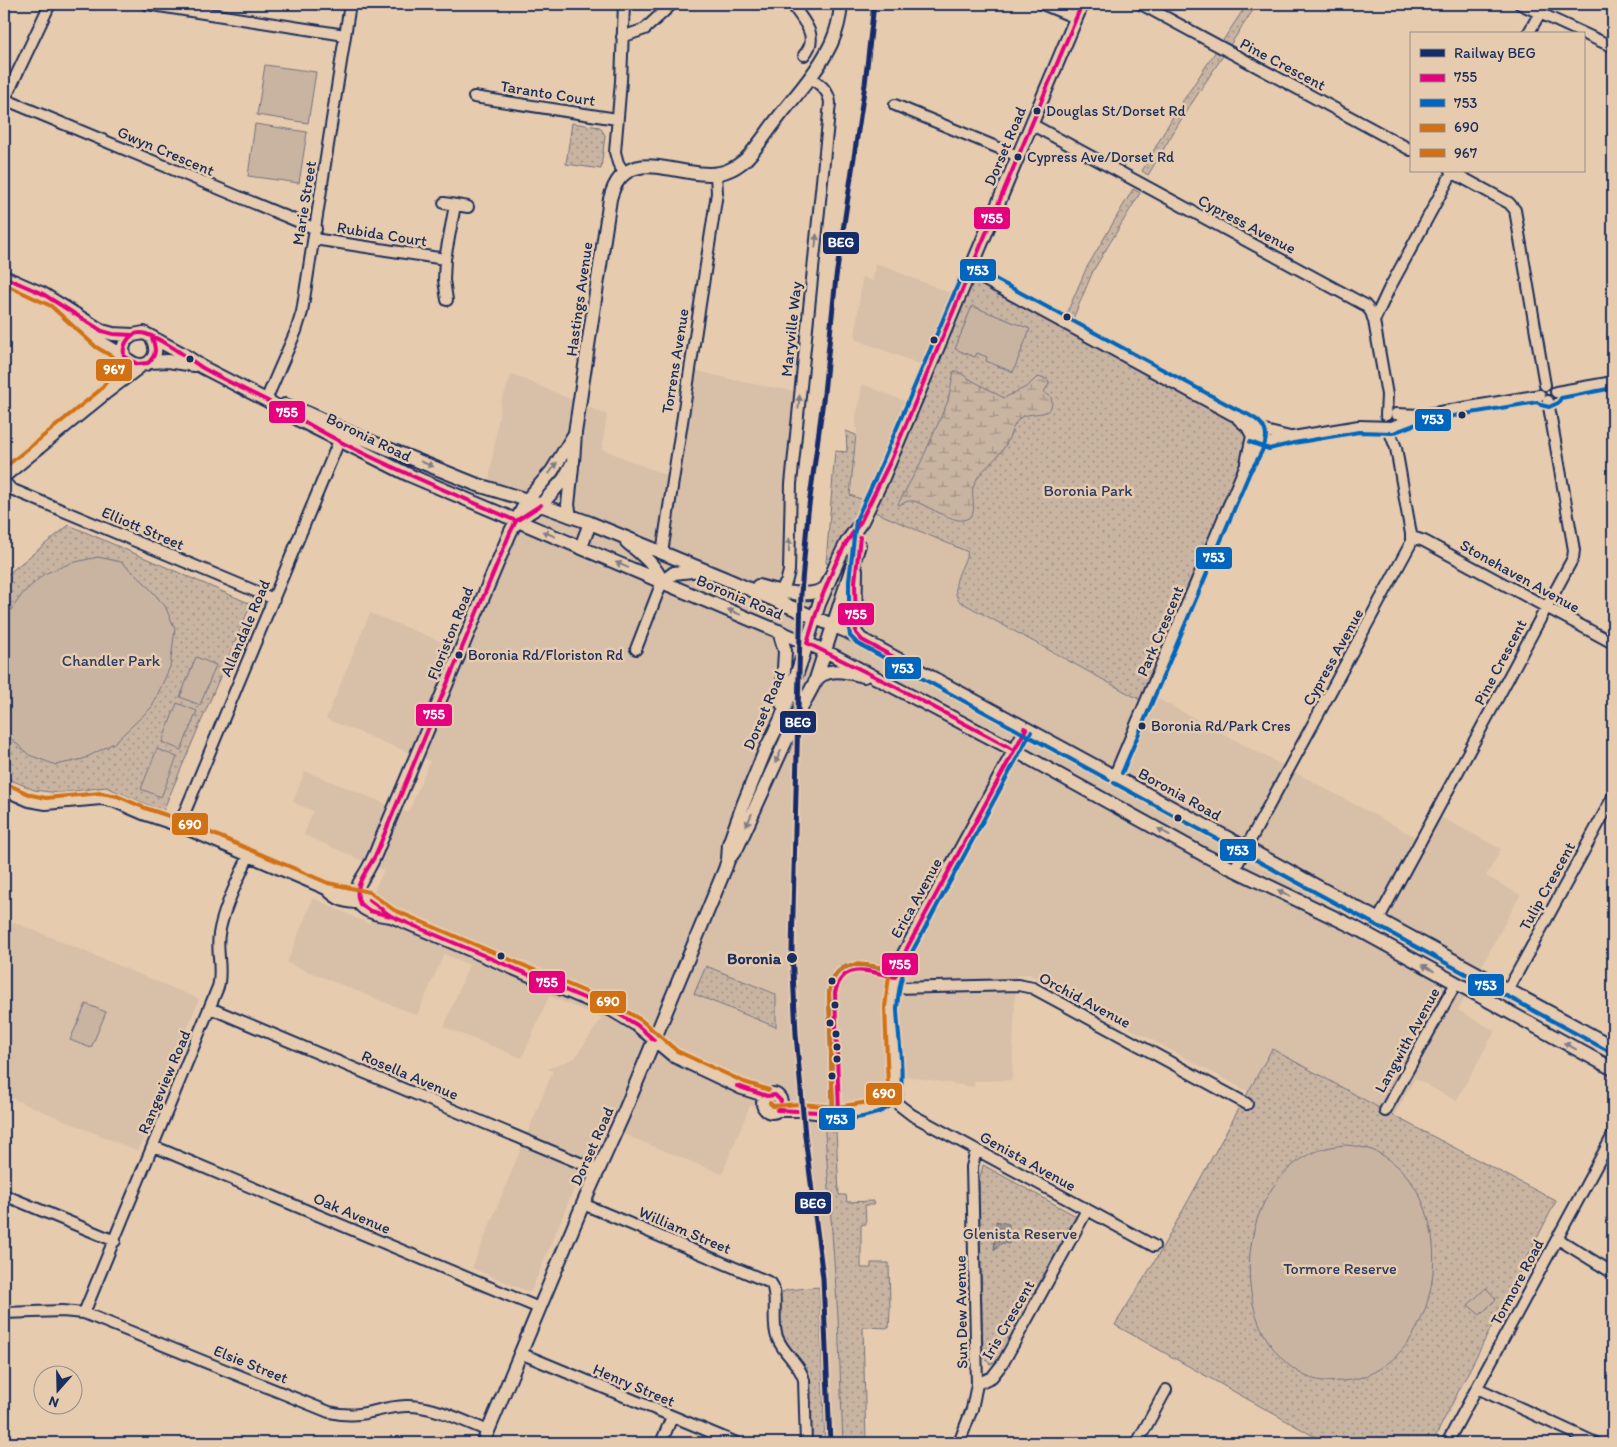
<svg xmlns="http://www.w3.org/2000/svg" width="1617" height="1447" font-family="Itim,sans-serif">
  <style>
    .built { fill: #d7bfa8 }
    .grass { fill: url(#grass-dots); stroke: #727280 }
    .wetland { fill: url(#wetland-marsh); stroke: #727280 }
    .pitch { fill: #c9b4a2; stroke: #727280 }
    .water { fill: url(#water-rules); stroke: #6b6c7e }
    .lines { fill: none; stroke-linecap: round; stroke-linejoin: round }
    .minor-casing { stroke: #1b2f5e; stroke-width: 14 }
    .major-casing { stroke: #1b2f5e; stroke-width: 16 }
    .minor { stroke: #e6cbae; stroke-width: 10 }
    .major { stroke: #e6cbae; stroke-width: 12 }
    .bus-1-casing { stroke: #e6cbae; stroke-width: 8 }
    .bus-2-casing { stroke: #e6cbae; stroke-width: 8 }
    .bus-3-casing { stroke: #e6cbae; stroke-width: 8 }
    .bus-4-casing { stroke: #e6cbae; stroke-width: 8 }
    .bus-1 { stroke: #e5007d; stroke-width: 4 }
    .bus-2 { stroke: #0065bd; stroke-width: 4 }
    .bus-3 { stroke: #d17113; stroke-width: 4 }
    .bus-4 { stroke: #d17113; stroke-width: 4 }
    .rail-1-casing { stroke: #e6cbae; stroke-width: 9 }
    .rail-1 { stroke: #152c6b; stroke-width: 5 }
    .oneway { fill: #807d86 }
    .bus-dot { fill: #1b2f5e; stroke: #e6cbae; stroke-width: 2 }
    .labels { text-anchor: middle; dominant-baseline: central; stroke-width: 5; stroke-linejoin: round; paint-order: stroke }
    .bus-label { font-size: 15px; fill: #1b2f5e; stroke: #e6cbae; text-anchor: start }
    .street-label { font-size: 16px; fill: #1b2f5e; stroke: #e6cbae }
    .park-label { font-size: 16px; fill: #2c3c65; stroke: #e6cbae }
    .stop-label { font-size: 16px; font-weight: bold; fill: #1b2f5e; stroke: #e6cbae; text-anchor: end }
    .line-badge { stroke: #e6cbae; stroke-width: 2 }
    .badge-label { font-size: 14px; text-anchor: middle; font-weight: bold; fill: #fff }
  </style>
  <defs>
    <pattern id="grass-dots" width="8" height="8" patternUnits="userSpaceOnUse" patternTransform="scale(1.25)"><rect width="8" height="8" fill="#c9b4a2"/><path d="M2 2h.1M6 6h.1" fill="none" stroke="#a29387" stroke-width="1.8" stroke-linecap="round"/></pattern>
    <pattern id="wetland-marsh" width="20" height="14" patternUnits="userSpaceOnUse" patternTransform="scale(1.25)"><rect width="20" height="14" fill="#c9b4a2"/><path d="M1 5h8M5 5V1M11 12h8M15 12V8" fill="none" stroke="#a29387"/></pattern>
    <pattern id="water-rules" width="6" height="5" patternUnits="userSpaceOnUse" patternTransform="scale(1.25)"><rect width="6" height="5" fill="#a09593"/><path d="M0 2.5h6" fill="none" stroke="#827a7b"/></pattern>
  </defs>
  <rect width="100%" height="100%" fill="#e6cbae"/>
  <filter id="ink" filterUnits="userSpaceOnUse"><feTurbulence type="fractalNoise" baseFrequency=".02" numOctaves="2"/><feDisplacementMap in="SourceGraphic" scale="10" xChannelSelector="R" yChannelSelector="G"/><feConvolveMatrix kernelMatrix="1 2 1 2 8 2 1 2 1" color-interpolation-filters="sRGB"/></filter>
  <g filter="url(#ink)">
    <path class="built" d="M875,263L960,297L930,368L855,339L862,277L873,281Z
      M689,369L742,382L799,392L783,587L819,592L868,509L968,552L954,588L956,595L960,601L1146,703L1149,694L1421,840L1435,814L1501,849L1486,876L1520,895L1458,1010L1495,1031L1456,1101L1415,1078L1394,1116L1272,1049L1249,1092L1029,974L1017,975L1015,997L1012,1080L974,1081V1087L905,1076V1096L900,1098L892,1110L855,1118L824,1119L838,1317L843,1443H825L821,1296L799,1117L773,1116L750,1105L722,1174L601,1125L531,1291L529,1292L472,1268L553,1071L547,1069L575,1058L602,1018L549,996L522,1058L444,1027L469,965L444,954L417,1015L287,963L313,898L369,924L378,900L374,891L384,870L304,835L313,811L293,802L305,771L408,813L430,761L326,719L370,613L450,645L516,521L526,500L488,488L501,402L512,374L607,415L602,449L672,478Z
      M862,384L914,405L870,503L850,495L857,437L856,415L859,405Z
      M4,918L199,999L138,1151L4,1095Z"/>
    <path class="grass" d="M1247,4H1257L1182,118L1148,175L1142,171L1175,113Z
      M572,123L600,127L605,135L601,169L566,164Z
      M1133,189L1140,193L1093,271L1070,326L1255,431L1146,703L959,601C949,585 963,568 968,552L868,509L835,567L826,563L835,451L847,452L846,431L856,435L850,495L871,503L970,272L1063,322L1086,269Z
      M69,525L251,604L163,811L106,787L58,793L34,790L9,779L4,775V577Z
      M706,966L773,993L776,995V1027L694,994Z
      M1272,1049L1394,1116L1556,1201L1432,1443H1326L1115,1325L1156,1259Z
      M858,1118V1121L843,1122V1130H836L839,1195H846L847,1202L873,1201L874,1205H865L866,1224L861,1225V1268H871V1263H889L890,1309L889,1328L863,1327L866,1443H843L838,1317L824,1119Z
      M983,1165L1076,1216L999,1361L990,1364L983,1357L979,1181Z
      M819,1287L825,1443H812L810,1382C807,1364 793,1353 784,1337C777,1325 779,1307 779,1293L788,1290Z"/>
    <path class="wetland" d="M954,371H957C972,381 988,389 1004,398L1028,386L1036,378L1043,377L1049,381V384L1044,392L1051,397C1057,421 1028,409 1019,419C1012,426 1010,438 1005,446C996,462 978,470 973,488C970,499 981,516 963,520C952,522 926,505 914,501H908L899,505L898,504L921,462L948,401Z"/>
    <path class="pitch" d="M265,65L316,72L308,123L257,115Z
      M255,124L307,132L299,183L248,176Z
      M972,306L1030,329L1013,372L986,361L987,357L977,353L975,357L955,349Z
      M98,557L121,562L144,582L165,606L175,629L170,667L152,707L114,743L83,759L56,765L29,755L4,732V620L23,593L44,574L71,563Z
      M196,657L216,665L200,705L180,697Z
      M177,703L197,711L181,750L162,742Z
      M157,749L177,757L161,797L141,789Z
      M86,1004L106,1012L91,1048L70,1040Z
      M1346,1145C1355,1146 1363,1147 1372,1150C1387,1156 1400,1167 1410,1180C1462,1250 1426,1391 1323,1381C1294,1378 1269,1349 1259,1323C1232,1255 1261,1150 1346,1145Z
      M1486,1288L1496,1299L1480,1315L1468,1305Z"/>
    <path class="water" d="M996,1221L1009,1224V1244L1002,1243L994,1250Z"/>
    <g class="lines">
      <g class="minor-casing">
        <path id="minor" d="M146,4L345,35
          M624,4L621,81L615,152L618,163L625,174
          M792,4C802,20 821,36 804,55
          M1042,4L1076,18
          M1141,4L1411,150
          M1520,4L1613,47
          M1528,34L1545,4
          M622,37L645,29L672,4
          M474,97L617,119
          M4,99L316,229
          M4,101L50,4
          M895,105L1018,156
          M1031,124L1365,305L1371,312L1374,321L1387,395L1386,415
          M1450,171L1509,203L1515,210L1545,385
          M444,203L468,207
          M314,239L445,259L455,205
          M445,259L444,280L447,300
          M970,272L1233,415C1272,427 1262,441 1244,469L1114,777
          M1374,321L1389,289L1453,171
          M1556,392L1613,382
          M266,400L296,331L302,312L350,4
          M1396,414L1422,415L1540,395
          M1238,419L1247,427L1252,436L1246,463
          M1256,435L1265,431L1290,437
          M1252,436L1269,443L1276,442L1293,437L1359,426L1392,427L1422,415
          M4,481L11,489L274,599
          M1412,537L1424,541L1613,643
          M662,553L717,193L716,174
          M779,591L786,583L789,571L791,484L830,103C829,90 819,84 810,77
          M636,649L662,582
          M4,790L29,801L46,804L101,799L115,802L143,814L179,826L326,889L356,895
          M179,826L339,441
          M1234,870L1411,543V534L1396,448L1388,427
          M327,890C337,900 345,903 359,903
          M1378,920L1573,558L1574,550L1548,401
          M893,988L1018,985L1033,988L1247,1104
          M1508,990L1613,797
          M210,1008L599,1171
          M890,1098L912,1115L1154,1246
          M1385,1111L1456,983
          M153,1146L539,1308
          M976,1150L972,1167L977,1384
          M4,1195L115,1241
          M583,1204L771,1283C779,1296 771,1321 777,1337C783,1354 800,1363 804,1380L806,1443
          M1558,1239L1613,1273
          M4,1313L62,1311L84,1313L329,1412C362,1420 376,1407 406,1406C432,1405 464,1421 488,1431
          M84,1313L218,987C223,969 216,952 219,934C223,909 238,880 248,857
          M520,1353L737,1443
          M1477,1388L1596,1443
          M661,1443L672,1417
          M959,1443L972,1409L977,1384L992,1377L1003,1363L1087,1210
          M1137,1443L1166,1390
          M1447,1443L1613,1135"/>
      </g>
      <g class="major-casing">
        <path id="major" d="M4,277L43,294L102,331L113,334L133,335
          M75,320L100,342L124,356
          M152,338C164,361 140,375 124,356L123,348L126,340L133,335L144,333L183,354L202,367L268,401L301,421L409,475L825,651L1014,750L1206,856L1354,927L1613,1069
          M150,362L168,361L194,365
          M110,386L117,378L126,358
          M285,405L307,413L359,437L475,484L527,500L590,523L726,579L848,632L1613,1047
          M4,476L104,394L142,365
          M570,516L568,505L572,467
          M516,521L541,505L564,479L573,462L575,433L610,199C626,135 691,188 729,170C735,168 740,164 745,160C757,148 767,132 778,118C796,95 818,71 831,44C837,31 840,18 841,4
          M627,542C641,554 655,564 662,582
          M581,547L590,523
          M856,570L855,628L856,633L860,638
          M662,582L674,573L701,570
          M758,586C774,591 812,599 825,588
          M779,631L785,651L782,704
          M815,682C817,679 821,675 824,674C835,668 852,673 864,676
          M728,860L737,848L799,712L815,682L859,545
          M368,898L375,905L391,916L612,1010L637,1025L674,1056L742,1088L767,1096
          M391,916C371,914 350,908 359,884C362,878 366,873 369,867C373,860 376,853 379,845L510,533L527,500L552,471L574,435
          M763 1103a9 9 0 1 1 18 0a9 9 0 1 1-18 0Z
          M777,1110H799L823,1113L870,1108L887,1101L890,1098L894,1088L895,1081C893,1040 888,1001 900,961L1026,729
          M483,1443L583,1204L623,1115L725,869L728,860L729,844L743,805L765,751L781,719L804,653L819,604L839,558L847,542L862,521L882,480L1082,4"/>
      </g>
      <use href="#minor" class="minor"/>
      <use href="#major" class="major"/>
      <g class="bus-1-casing">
        <path id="bus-1" d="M4,277L43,294L102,331L113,334L133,335
          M152,338C156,348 157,355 148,363L137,364L124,356C122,344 131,329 146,334C164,340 185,356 201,367C222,379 244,389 266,400C290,413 314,428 339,441C396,471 457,495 516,521
          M860,537L855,582L856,633L862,640L905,663
          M1014,750L892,685L807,643L819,604L834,567L846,543L861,521L891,460L1082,4
          M369,900L391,916L612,1010L637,1025L654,1040
          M391,916L370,911L360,904C351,886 369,869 376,854L510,533L516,521L541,505
          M737,1086L767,1096L775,1095L781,1101
          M777,1110L839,1113L835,993C843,959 870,972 895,977L907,948L1026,729L1024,728"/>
      </g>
      <g class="bus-2-casing">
        <path id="bus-2" d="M1250,442L1269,449L1294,443L1359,432L1393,433L1424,421L1537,402L1541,405L1549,407L1558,403L1561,398L1613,388
          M1109,780L857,643L850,636L849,628V581L856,520L876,477L964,270L968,266L973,267L1236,409C1277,425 1270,440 1250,472L1122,773
          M1114,783L1610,1052
          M891,970C862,964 835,956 829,993L833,1113L837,1119C855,1120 890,1114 899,1096C906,1080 897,1028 897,1008C898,993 901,978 906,963L1031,732"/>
      </g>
      <g class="bus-3-casing">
        <path id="bus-3" d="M7,784L31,795L46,798L101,793L117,796L145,808L181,820L328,883L369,892
          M372,894L394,910L614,1004L641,1020L677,1051L744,1082L769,1090
          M770,1103L773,1106L799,1104L838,1107L868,1102L883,1096L888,1087L885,1007L889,976
          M833,1113L829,993C836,953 867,965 896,971"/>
      </g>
      <g class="bus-4-casing">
        <path id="bus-4" d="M4,284L51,306L96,347L118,360L112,375L100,390L4,468"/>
      </g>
      <use href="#bus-1" class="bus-1"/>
      <use href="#bus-2" class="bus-2"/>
      <use href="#bus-3" class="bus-3"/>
      <use href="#bus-4" class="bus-4"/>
      <g class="rail-1-casing">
        <path id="rail-1" d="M830,1443L823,1278L805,1136L796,1034L792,951L801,593L808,513L824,393L836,277L865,84L874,4"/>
      </g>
      <use href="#rail-1" class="rail-1"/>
    </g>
    <defs><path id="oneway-solid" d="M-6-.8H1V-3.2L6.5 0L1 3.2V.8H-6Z" transform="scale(1.25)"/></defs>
    <g class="oneway">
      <use href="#oneway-solid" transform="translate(816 241) rotate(-84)"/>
      <use href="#oneway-solid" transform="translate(799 402) rotate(-85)"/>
      <use href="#oneway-solid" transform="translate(427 464) rotate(22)"/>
      <use href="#oneway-solid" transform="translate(553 468) rotate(-56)"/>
      <use href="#oneway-solid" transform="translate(549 534) rotate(-158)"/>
      <use href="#oneway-solid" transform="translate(789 545) rotate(-89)"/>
      <use href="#oneway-solid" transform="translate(622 565) rotate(-156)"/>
      <use href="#oneway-solid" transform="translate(734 612) rotate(-157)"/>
      <use href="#oneway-solid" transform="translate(778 757) rotate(115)"/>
      <use href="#oneway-solid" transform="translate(749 820) rotate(114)"/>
      <use href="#oneway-solid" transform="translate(1164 832) rotate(-151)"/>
      <use href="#oneway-solid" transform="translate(1284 893) rotate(-155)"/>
      <use href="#oneway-solid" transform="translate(1428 968) rotate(-151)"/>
      <use href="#oneway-solid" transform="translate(1570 1046) rotate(-152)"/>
    </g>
  </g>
  <g class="bus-dot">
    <circle cx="1037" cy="111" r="4.5"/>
    <circle cx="1018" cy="157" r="4.5"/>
    <circle cx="1067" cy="317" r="4.5"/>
    <circle cx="934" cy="340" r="4.5"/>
    <circle cx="190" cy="359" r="4.5"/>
    <circle cx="1462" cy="415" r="4.5"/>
    <circle cx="459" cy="655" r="4.5"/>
    <circle cx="1142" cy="726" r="4.5"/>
    <circle cx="1178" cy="818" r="4.5"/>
    <circle cx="501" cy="956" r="4.5"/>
    <circle cx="792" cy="958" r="6"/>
    <circle cx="832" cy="981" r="4.5"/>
    <circle cx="835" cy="1005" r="4.5"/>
    <circle cx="830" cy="1023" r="4.5"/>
    <circle cx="836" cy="1034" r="4.5"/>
    <circle cx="837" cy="1047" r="4.5"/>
    <circle cx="837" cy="1059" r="4.5"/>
    <circle cx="832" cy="1076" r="4.5"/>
  </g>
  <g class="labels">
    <g class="bus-label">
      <text x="1046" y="111">Douglas St/Dorset Rd</text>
      <text x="1027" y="157">Cypress Ave/Dorset Rd</text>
      <text x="468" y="655">Boronia Rd/Floriston Rd</text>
      <text x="1151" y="726">Boronia Rd/Park Cres</text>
    </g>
    <g class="street-label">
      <text transform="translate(1283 64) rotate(28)">Pine Crescent</text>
      <text transform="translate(548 93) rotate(9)">Taranto Court</text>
      <text transform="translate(1005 146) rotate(-67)">Dorset Road</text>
      <text transform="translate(166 151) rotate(23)">Gwyn Crescent</text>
      <text transform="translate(304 203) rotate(-81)">Marie Street</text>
      <text transform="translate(1247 224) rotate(28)">Cypress Avenue</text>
      <text transform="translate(382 234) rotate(9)">Rubida Court</text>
      <text transform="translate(579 299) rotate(-82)">Hastings Avenue</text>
      <text transform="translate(791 329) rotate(-84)">Maryville Way</text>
      <text transform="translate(675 361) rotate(-81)">Torrens Avenue</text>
      <text transform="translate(369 437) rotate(26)">Boronia Road</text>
      <text transform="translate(143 528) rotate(23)">Elliott Street</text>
      <text transform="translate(1520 576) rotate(29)">Stonehaven Avenue</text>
      <text transform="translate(740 597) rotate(23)">Boronia Road</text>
      <text transform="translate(245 628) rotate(-67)">Allandale Road</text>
      <text transform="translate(1160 631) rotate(-67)">Park Crescent</text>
      <text transform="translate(450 633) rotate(-68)">Floriston Road</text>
      <text transform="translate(1333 657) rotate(-61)">Cypress Avenue</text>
      <text transform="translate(1500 662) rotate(-62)">Pine Crescent</text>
      <text transform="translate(764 710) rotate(-67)">Dorset Road</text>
      <text transform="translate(1180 794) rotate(29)">Boronia Road</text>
      <text transform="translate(1547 886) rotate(-61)">Tulip Crescent</text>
      <text transform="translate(916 898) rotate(-61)">Erica Avenue</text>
      <text transform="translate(1085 1000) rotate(28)">Orchid Avenue</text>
      <text transform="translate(1407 1040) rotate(-61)">Langwith Avenue</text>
      <text transform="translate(410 1075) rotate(23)">Rosella Avenue</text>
      <text transform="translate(164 1082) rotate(-67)">Rangeview Road</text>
      <text transform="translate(592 1146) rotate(-66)">Dorset Road</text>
      <text transform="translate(1028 1161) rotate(29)">Genista Avenue</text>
      <text transform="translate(352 1213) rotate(23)">Oak Avenue</text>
      <text transform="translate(685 1230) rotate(23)">William Street</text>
      <text transform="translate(1517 1282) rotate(-62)">Tormore Road</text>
      <text transform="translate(961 1312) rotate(-91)">Sun Dew Avenue</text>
      <text transform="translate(1008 1320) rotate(-60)">Iris Crescent</text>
      <text transform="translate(251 1364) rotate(22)">Elsie Street</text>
      <text transform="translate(634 1385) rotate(23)">Henry Street</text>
    </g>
    <g class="park-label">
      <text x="1088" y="490">Boronia Park</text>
      <text x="111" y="660">Chandler Park</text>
      <text x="1020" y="1233">Glenista Reserve</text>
      <text x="1340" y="1268">Tormore Reserve</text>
    </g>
    <g class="stop-label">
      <text x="781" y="958">Boronia</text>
    </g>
  </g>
  <g class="line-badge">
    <rect x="973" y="206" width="38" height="24" rx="5" fill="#e5007d"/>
    <rect x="822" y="231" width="38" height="24" rx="5" fill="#152c6b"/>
    <rect x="959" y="258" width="38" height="24" rx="5" fill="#0065bd"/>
    <rect x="95" y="358" width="38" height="24" rx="5" fill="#d17113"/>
    <rect x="268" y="400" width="38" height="24" rx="5" fill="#e5007d"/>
    <rect x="1414" y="408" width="38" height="24" rx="5" fill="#0065bd"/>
    <rect x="1195" y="546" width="38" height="24" rx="5" fill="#0065bd"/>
    <rect x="837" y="602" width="38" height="24" rx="5" fill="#e5007d"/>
    <rect x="884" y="656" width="38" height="24" rx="5" fill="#0065bd"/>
    <rect x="415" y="703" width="38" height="24" rx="5" fill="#e5007d"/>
    <rect x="779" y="710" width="38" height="24" rx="5" fill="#152c6b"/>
    <rect x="171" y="812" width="38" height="24" rx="5" fill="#d17113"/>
    <rect x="1219" y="838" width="38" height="24" rx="5" fill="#0065bd"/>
    <rect x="881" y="952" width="38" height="24" rx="5" fill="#e5007d"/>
    <rect x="528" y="970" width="38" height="24" rx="5" fill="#e5007d"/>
    <rect x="1467" y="973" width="38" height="24" rx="5" fill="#0065bd"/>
    <rect x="589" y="990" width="38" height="24" rx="5" fill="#d17113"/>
    <rect x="865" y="1082" width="38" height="24" rx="5" fill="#d17113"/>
    <rect x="818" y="1107" width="38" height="24" rx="5" fill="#0065bd"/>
    <rect x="794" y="1191" width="38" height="24" rx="5" fill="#152c6b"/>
  </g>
  <g class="badge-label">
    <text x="992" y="223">755</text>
    <text x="841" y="247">BEG</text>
    <text x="978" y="275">753</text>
    <text x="114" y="374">967</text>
    <text x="287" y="417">755</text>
    <text x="1433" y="424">753</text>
    <text x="1214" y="562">753</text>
    <text x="856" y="619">755</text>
    <text x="903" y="673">753</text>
    <text x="434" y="719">755</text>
    <text x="798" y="727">BEG</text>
    <text x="190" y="829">690</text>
    <text x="1238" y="855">753</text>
    <text x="900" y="969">755</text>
    <text x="547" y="987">755</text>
    <text x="1486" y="990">753</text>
    <text x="608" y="1006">690</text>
    <text x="884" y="1098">690</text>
    <text x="837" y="1124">753</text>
    <text x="813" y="1208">BEG</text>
  </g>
  <rect width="1617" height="1447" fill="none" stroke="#e6cbae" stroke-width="20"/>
  <rect x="10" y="10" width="1597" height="1427" fill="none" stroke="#1b2f5e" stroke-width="2" filter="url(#ink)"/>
  <rect x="1410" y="32" width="175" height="140" fill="#e6cbae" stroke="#958d8e"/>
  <rect x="1420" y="49" width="25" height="8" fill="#152c6b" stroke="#958d8e"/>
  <text x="1454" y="58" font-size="15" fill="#1b2f5e">Railway BEG</text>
  <rect x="1420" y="74" width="25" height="8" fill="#e5007d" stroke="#958d8e"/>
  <text x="1454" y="82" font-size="15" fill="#1b2f5e">755</text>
  <rect x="1420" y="99" width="25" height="8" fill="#0065bd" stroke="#958d8e"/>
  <text x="1454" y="108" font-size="15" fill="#1b2f5e">753</text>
  <rect x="1420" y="124" width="25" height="8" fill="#d17113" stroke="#958d8e"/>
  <text x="1454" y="132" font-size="15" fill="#1b2f5e">690</text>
  <rect x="1420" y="149" width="25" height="8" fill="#d17113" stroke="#958d8e"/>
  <text x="1454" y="158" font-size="15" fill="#1b2f5e">967</text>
  <g transform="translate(58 1390) rotate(200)"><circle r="24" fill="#e6cbae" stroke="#958d8e"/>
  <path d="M0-4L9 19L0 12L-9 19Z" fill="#1b2f5e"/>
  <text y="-8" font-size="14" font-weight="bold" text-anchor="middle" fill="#1b2f5e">N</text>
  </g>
</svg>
